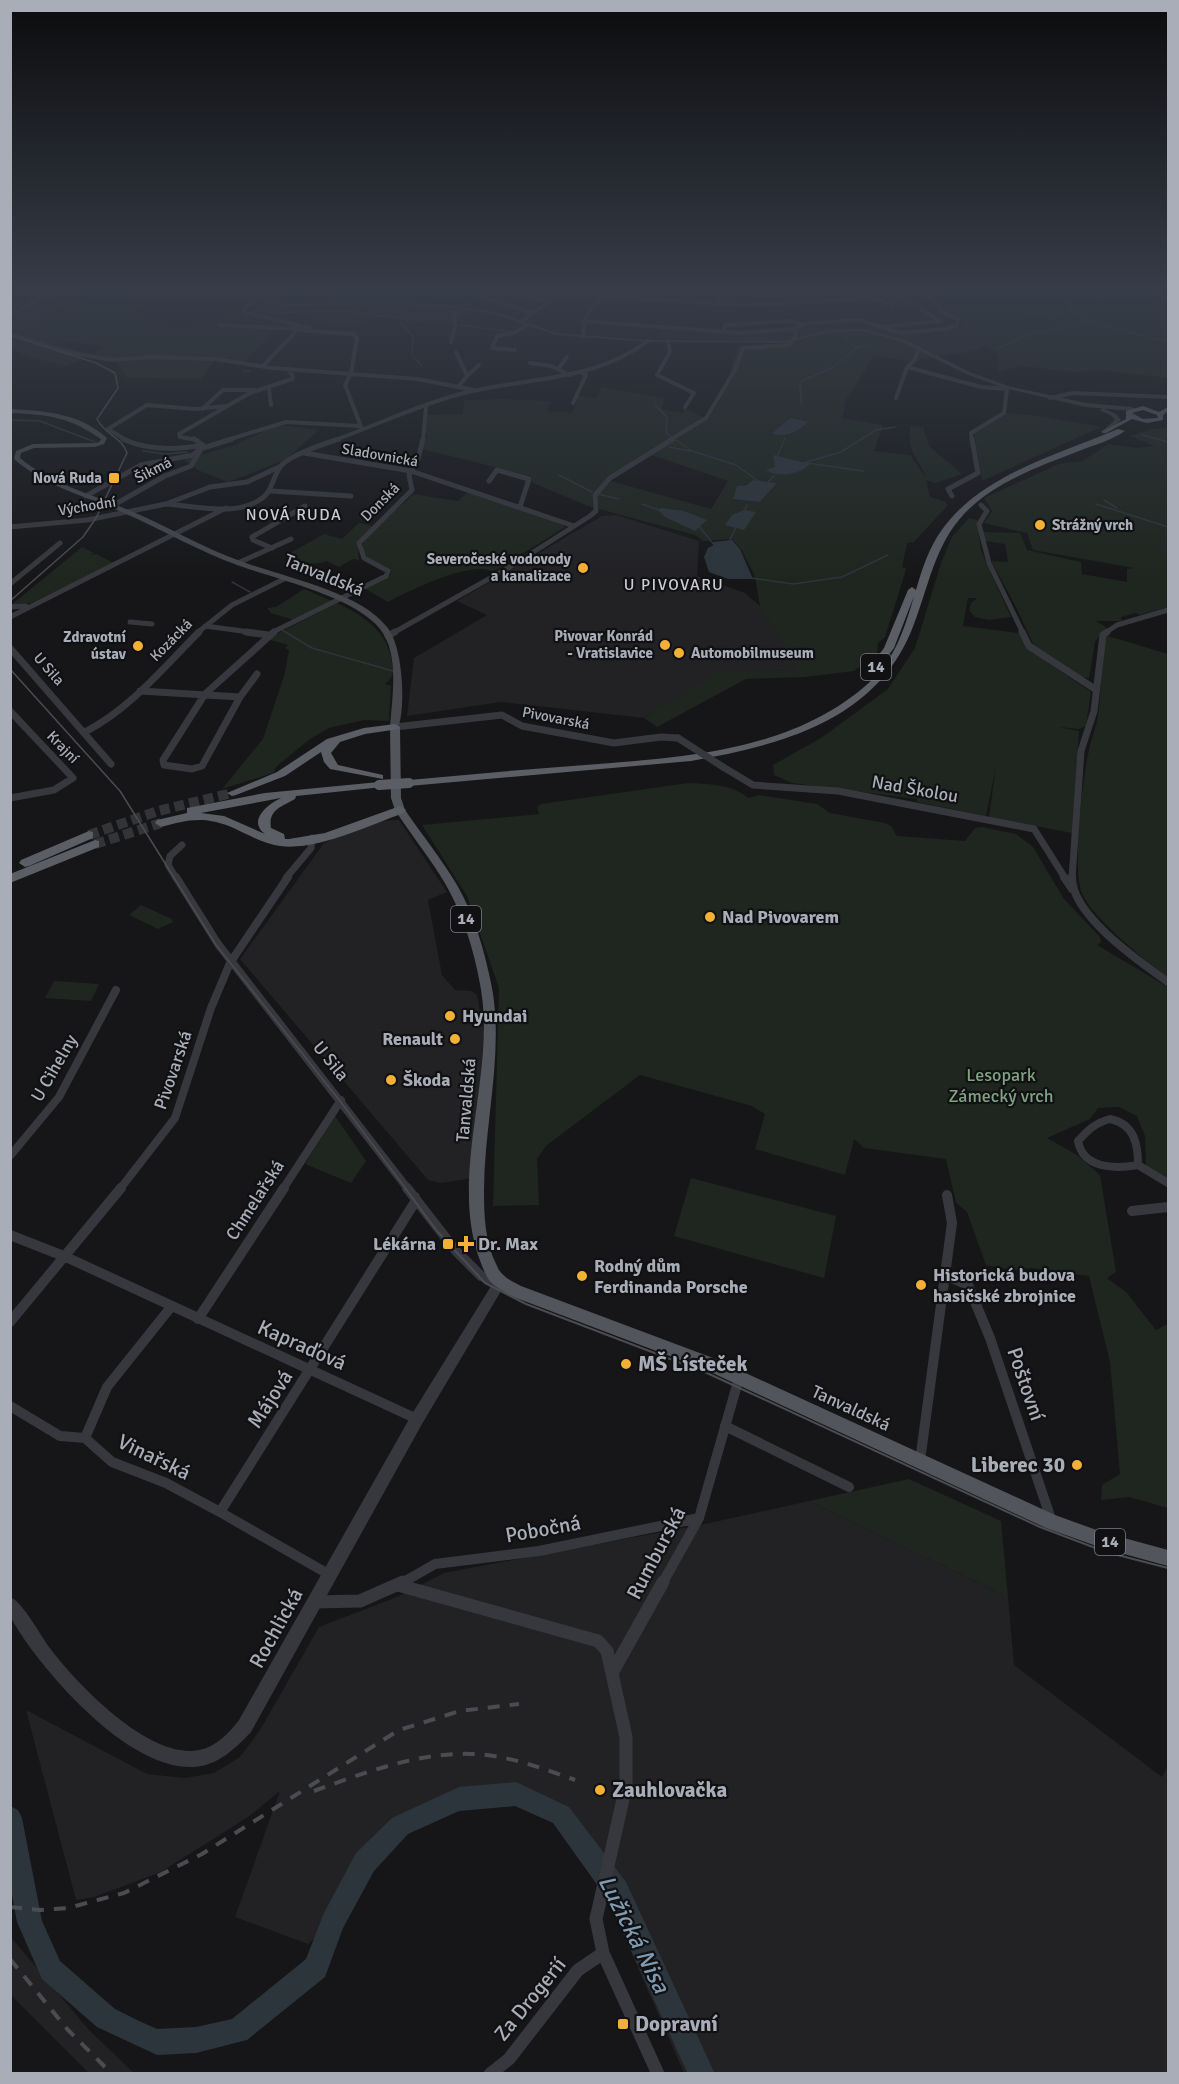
<svg xmlns="http://www.w3.org/2000/svg" width="1179" height="2084" font-family="Signika,sans-serif">
  <style>
    .built { fill: #222225 }
    .green { fill: #1e261f; fill-rule: evenodd }
    .water { fill: #2c353c }
    .lines { fill: none; stroke-linecap: round; stroke-linejoin: round }
    .stream { stroke: #2c353c; stroke-width: 1.5 }
    .river { fill: #2c353c; fill-rule: evenodd }
    .trunk-tunnel { stroke: #333438; stroke-width: 10; stroke-dasharray: 10 5; stroke-linecap: butt }
    .pedestrian { stroke: #37383d; stroke-width: 3 }
    .minor-far5 { stroke: #37383d; stroke-width: 4 }
    .minor-far4 { stroke: #37383d; stroke-width: 5 }
    .minor-far3 { stroke: #37383d; stroke-width: 7 }
    .minor-far2 { stroke: #37383d; stroke-width: 8 }
    .minor-far1 { stroke: #37383d; stroke-width: 10 }
    .minor { stroke: #37383d; stroke-width: 13 }
    .tertiary { fill: #37383d; fill-rule: evenodd }
    .secondary { fill: #45474d; fill-rule: evenodd }
    .primary { fill: #53555c; fill-rule: evenodd }
    .trunk { fill: #5b5e65; fill-rule: evenodd }
    .tram-far1 { stroke: #4a4c52; stroke-width: 1.5 }
    .tram { stroke: #4a4c52; stroke-width: 2 }
    .rail { stroke: #4a4c52; stroke-width: 4; stroke-dasharray: 12 10; stroke-linecap: butt }
    .minor-bridge { stroke: #37383d; stroke-width: 7 }
    .trunk-bridge { stroke: #5b5e65; stroke-width: 10 }
    .poi-dot { fill: #f2b134; stroke: #111113; stroke-width: 2 }
    .labels { text-anchor: middle; dominant-baseline: central; stroke-width: 4.5; stroke-linejoin: round; paint-order: stroke }
    .far-street-label { font-size: 15px; fill: #a8adb8; stroke: #111113 }
    .far-poi-label { font-size: 15px; font-weight: bold; fill: #a8adb8; stroke: #111113; text-anchor: end }
    .far-neighbourhood-label { font-size: 16px; letter-spacing: 1.5px; fill: #c9ccd4; stroke: #111113 }
    .shield { fill: #111113; stroke: #7b7e86; stroke-width: 1.5 }
    .shield-label { font-size: 16px; font-weight: bold; fill: #a8adb8 }
    .street-label { font-size: 18px; fill: #a8adb8; stroke: #111113 }
    .poi-label { font-size: 18px; font-weight: bold; fill: #a8adb8; stroke: #111113; text-anchor: start }
    .park-label { font-size: 18px; fill: #7fa381; stroke: #111113 }
    .near-street-label { font-size: 21px; fill: #a8adb8; stroke: #111113 }
    .near-poi-label { font-size: 21px; font-weight: bold; fill: #a8adb8; stroke: #111113; text-anchor: start }
    .near-water-label { font-size: 24px; font-style: italic; fill: #7f9bb3; stroke: #111113 }
  </style>
  <rect width="100%" height="100%" fill="#161618"/>
  <path class="built" d="M108,288H164L142,301L102,290Z
    M756,288H844L850,293L809,295L813,301H803L797,296L752,299Z
    M910,295L924,307L920,310L902,311L894,302L885,296Z
    M79,299L22,334L37,336L59,342L54,345L94,354L66,366L27,357L11,349V315L21,309Z
    M370,301L369,305L422,304L471,309L456,321H403L370,312L273,313L258,307L267,302Z
    M949,333L984,344L978,350L948,355L909,340L917,336Z
    M616,515L699,541L697,576L745,593L761,607L800,670L717,673L644,718L501,702L407,716L414,658L487,615L457,601L602,516Z
    M399,820L447,892L428,900L442,975L455,990L471,991L477,995L484,1033L473,1178L441,1183L428,1180L240,959L324,843L374,821Z
    M809,1501L1008,1597L1014,1665L1162,1777L1168,1766V2073H684L607,1897L554,1821L516,1804L461,1805L409,1832L374,1866L345,1913L308,1944L235,1917L280,1791L248,1817L161,1872L94,1897L76,1900L26,1710L147,1774L185,1778L214,1773L240,1757L260,1730L319,1627L397,1597L444,1573L705,1524Z
    M10,1936L89,2030L134,2073H89L11,1995Z"/>
  <path class="green" d="M46,288H87L55,292L11,314V304Z
    M160,288C199,288 237,287 276,291C283,292 290,288 298,288L364,292L446,288L439,290L482,301L471,309L406,303L404,305H368L369,301L291,303Z
    M926,288H1052L1083,295L1153,297L1168,312V378L1100,370L1073,372L1021,366L998,372L997,354C974,336 937,326 910,340L948,355L911,361L874,356L846,400L842,418L883,425L874,451L910,455L926,478C918,454 907,456 910,426L923,427L929,446L962,474L935,483L926,480L930,497L944,501L948,505L914,542L907,543L902,567L906,568L905,573L885,637L878,643L877,654L854,671L805,677L746,679L657,727L644,718L717,672L799,670L760,606L755,577L742,550L732,539L703,541L695,535L599,509L597,496L611,481L711,509L728,481L649,454L605,480L592,494L593,508L533,483L531,476L422,449L427,437L423,415L463,414L464,400L504,399L550,401L547,411L573,413L578,396L596,398L602,387L665,398L661,409L683,413V408L707,419L720,400L739,346H780L796,342L658,338L661,329C703,331 744,336 786,331C809,328 829,319 854,321C867,322 881,329 894,332C909,336 955,336 964,321L949,311L947,306ZM753,480L777,483L760,502L734,498L738,488Z
    M96,289L142,301L134,311C160,333 212,327 240,310L245,314L261,318L222,325L274,330L245,362L216,358L201,379L127,378L115,360L94,354L103,346C82,342 62,343 40,337C33,335 29,337 22,334Z
    M370,312L375,313L363,325L316,323L308,316Z
    M1006,413L1039,416L1101,427L982,481L974,432Z
    M276,425L319,430L285,460L228,482L200,471L184,460L235,445Z
    M1168,428V607L1139,615L1136,613L1121,617L1122,621H1096L1106,627L1095,642L1089,678L1082,677L1034,646L1016,607L991,561L1008,562L1005,544L984,541L983,532L1020,533L1027,550L1081,562L1082,574L1127,582V569L1134,568L1033,550L1027,533L984,523L992,511L984,498L1059,464L1082,461L1109,444L1136,448L1154,446L1130,436L1151,429Z
    M469,491L559,522L565,527L493,572C474,559 408,591 388,602L364,588L390,575L391,571L371,562L361,550C367,526 398,512 413,494L458,501Z
    M969,518L977,520L981,551L1011,617L989,620L975,617L969,610L971,603L977,598H968L963,626L1018,633L1030,650L1091,692L1086,726L1079,729L1059,727L1079,731L1072,833L989,817L996,766L986,816L917,802V799L792,783L774,775L773,765L821,738L888,689L915,648L941,563L952,537Z
    M359,523L373,526C363,537 356,544 359,560L353,559L339,567L327,561C311,567 301,562 285,556L324,534L342,539Z
    M82,547L94,553L90,555L97,554L113,563L31,603L11,605Z
    M304,589L332,601L294,620L271,613L267,608L276,607Z
    M337,603C364,616 388,631 392,663C394,674 393,677 385,684L391,686L389,721L364,720L329,728L310,739L277,766L273,773L222,789L263,739L284,676L289,650L285,648L288,645L267,639Z
    M1108,636L1168,654V977C1146,962 1089,915 1081,891C1073,863 1082,785 1088,755C1090,741 1096,729 1098,715C1102,689 1100,664 1105,638Z
    M688,783C706,784 734,784 748,798L759,795L817,804L830,813L885,823L891,826L897,836L965,841L975,828L982,827L1016,834L1033,847L1064,899L1100,937L1101,942L1097,945L1168,987V1178L1146,1167L1145,1136L1137,1116L1119,1107L1098,1108L1090,1119L1047,1138L1077,1155L1100,1175L1116,1272L1107,1278L1127,1293L1156,1330L1168,1324V1508L1129,1497L1101,1500L1102,1485L1120,1474L1110,1362L1089,1276L1032,1268L1012,1270L986,1265L967,1212L956,1203L946,1159L864,1148L854,1139L845,1175L755,1149L765,1114L752,1106L640,1075L547,1145L537,1159L539,1205L493,1206L499,988L467,896L422,825L539,814L537,807L541,804Z
    M141,905L172,919L173,922L158,929L129,915Z
    M54,981L99,984L91,1001L45,998Z
    M335,1116L366,1161L351,1183L305,1164Z
    M691,1178L836,1216L824,1278L674,1236Z
    M909,1479L1001,1521L1008,1597L809,1501Z"/>
  <path class="water" d="M791,418L808,422C798,431 786,439 772,433Z
    M773,455L810,464C799,475 779,478 766,470L775,467Z
    M753,480L777,483L760,502L733,499L737,486L746,485Z
    M661,508L684,511L707,520L695,531L665,517L658,510Z
    M744,510L756,512L744,530L725,525L732,515Z
    M732,540L740,549L753,579H728L709,572L704,557L708,548L714,545L713,542Z"/>
  <g class="lines">
    <path class="stream" d="M1054,288C1086,297 1124,305 1156,293L1151,288
      M1009,309L1056,317L1073,309
      M254,311C288,316 322,308 355,312C379,315 400,320 424,320
      M1084,321L1168,342
      M400,322L413,336L412,355L422,366
      M460,325L513,332
      M978,334H1029
      M857,348L870,344
      M996,349L1031,334L1080,324L1084,319L1066,302V297L1072,293
      M243,371H250
      M801,404L800,382L833,367L857,348L844,337L845,332
      M655,405L667,417L666,432L672,438
      M10,420L40,421L95,442
      M1143,435L1168,442
      M676,440L692,451L736,465L758,481
      M669,447L690,451
      M143,451L165,454L187,452
      M777,457L785,438
      M803,463L841,452L876,430L895,427
      M807,463L863,471
      M559,475L592,492
      M768,482L774,476
      M598,494L619,499
      M1104,500L1117,508
      M642,504L659,510
      M1096,504L1168,527
      M744,512L747,505
      M698,525L715,546
      M729,542L737,525
      M751,578L793,584L842,577L888,555
      M232,582L250,592
      M282,630L312,648L393,671"/>
    <path class="river" d="M516,1782L569,1807L626,1882L715,2074H688L608,1900L553,1823L515,1806L459,1811L408,1834L374,1871L343,1928L325,1977L247,2040L196,2053L157,2055L97,2027L42,1979L17,1922L10,1885V1806L18,1810L22,1818L42,1921L60,1961L115,2009L139,2021L157,2029L196,2027L232,2019L306,1959L324,1913L356,1853L392,1818L459,1787Z"/>
    <path class="trunk-tunnel" d="M89,835L158,811L232,793
      M95,844L161,823"/>
    <path class="pedestrian" d="M723,303L749,288"/>
    <path class="minor-far5" d="M300,288L398,290
      M450,288L533,313
      M489,288L549,301
      M518,288L606,295
      M710,288L723,303
      M855,288L865,298
      M10,296L26,288
      M605,297L752,305L873,298L892,305
      M254,301L243,309V312L310,328
      M922,310L940,321
      M582,321L741,333L794,329L810,323L859,320L901,333L946,329L957,325L958,319L945,313L921,288
      M521,322L551,300
      M220,325L300,329
      M882,327L940,321
      M723,331L726,325L790,321L805,325
      M10,334L62,351L112,360L149,357L216,359L272,368L417,379L474,390
      M584,337C580,310 601,298 623,288
      M668,341L670,352L657,375L694,393L685,407
      M451,342L455,327L454,315L459,311
      M515,350L492,348L497,336L514,333L527,325
      M456,352L467,376L458,387
      M530,363L551,366L570,375
      M263,366L297,330L354,334L357,338L351,373L345,385L362,429
      M907,367L981,387L1007,389
      M558,369L567,357
      M467,376L479,365
      M269,388L271,405
      M896,398L907,367L914,361L919,348
      M1050,398L1073,393L1168,397
      M573,403L586,375L583,373
      M202,409L223,390H254
      M126,440L108,429L147,405L195,409L227,406
      M197,440L180,437L179,434L250,393L292,379L293,376L287,369
      M227,440L286,422L360,426
      M335,440C377,425 420,404 464,393C527,377 594,382 648,341
      M423,440L426,407
      M670,440L706,418L735,370L743,348L789,345L796,336L794,329
      M972,440L971,433L1004,413L1007,389"/>
    <path class="minor-far4" d="M123,439C148,451 176,450 203,445L194,439
      M203,448L232,439
      M362,451L416,462
      M304,453L411,471L574,526
      M489,481L497,470L529,479L520,507
      M271,491L351,496
      M86,496L141,465L193,455L203,446
      M952,496L948,489L978,473L972,439
      M166,504C192,506 230,515 254,503C274,494 270,482 280,467C289,455 324,444 339,439
      M981,505L987,511L979,524L989,563L1023,633
      M112,506L165,476L191,466L200,451
      M10,527L87,520L166,504L210,487L247,482L281,466
      M272,548L253,540L252,537L305,506
      M238,563L291,539
      M10,584L60,543
      M10,607L26,606
      M10,617L226,508
      M130,622L152,624
      M205,626L257,633
      M197,633L232,605L284,579
      M271,633L386,576L388,571L364,558L359,543L412,490L409,475L418,459L423,439
      M393,633L510,567L590,516L596,511L595,495L610,478L673,439
      M1105,633L1117,625L1168,610"/>
    <path class="minor-far3" d="M246,632L268,635
      M1022,632L1029,646L1095,689
      M388,636L395,632
      M10,648L111,764
      M257,674L240,697L202,766L192,769L164,765L163,760L205,694L274,632
      M140,691L240,697
      M10,711L73,778L54,790L10,798
      M395,727L502,715L522,726L614,743L661,737L678,738
      M85,732C131,708 163,668 199,632
      M723,767L753,785L838,791L1034,829L1065,878
      M176,878L168,865L170,856L182,845
      M286,878L311,848L312,838
      M1072,878L1081,751L1094,711L1103,635L1107,632"/>
    <path class="minor-far2" d="M176,877L218,944L408,1189
      M1064,877L1072,889
      M1072,877C1071,915 1140,962 1168,982
      M1110,1119C1134,1124 1138,1143 1138,1165C1115,1169 1083,1169 1078,1141C1088,1130 1095,1123 1110,1119Z
      M10,1156L59,1097L116,990
      M1138,1165L1168,1183
      M120,1189L175,1118L211,1008L230,963L288,877
      M283,1189L341,1100"/>
    <path class="minor-far1" d="M407,1188L456,1251L481,1276L499,1282
      M1132,1211L1168,1207
      M10,1235L66,1257L417,1419
      M944,1275L968,1285L990,1338L1052,1522
      M198,1319L284,1188
      M10,1322L121,1188
      M10,1406L60,1436L85,1438L112,1462L166,1483L220,1512
      M725,1426L849,1487
      M85,1438L107,1387L171,1307
      M920,1461L952,1223L947,1195
      M330,1575L220,1512L415,1202V1197
      M400,1584L435,1564L539,1551L699,1518
      M662,1584L699,1518L739,1378"/>
    <path class="minor" d="M398,1585L598,1641L607,1651L626,1737V1786L596,1919L603,1953L658,2074
      M315,1602L360,1601L403,1582
      M612,1673L663,1582
      M490,2074L509,2059L578,1970L603,1953"/>
    <path class="tertiary" d="M64,288H69L47,297L10,316V313L43,295Z
      M158,288L209,291L288,304L392,302L437,304L496,312L557,333L648,340L784,341L830,330L863,329L906,340L970,372L1008,386L1086,403L1132,407L1135,409L1132,411L1086,407L1004,388L966,374L902,342L863,331L830,332L784,343L648,342L556,335L495,314L437,306L392,304L288,306L209,293Z
      M1103,408L1116,414L1121,420L1104,434L1101,432L1102,431L1115,420L1112,416L1101,411L1100,410Z
      M500,1276L504,1278L506,1282L504,1286L422,1424L251,1732C236,1748 217,1766 194,1767C135,1770 65,1694 32,1650C27,1643 12,1622 10,1615C9,1610 10,1602 10,1597C23,1602 40,1635 49,1647C77,1684 149,1760 199,1750C216,1747 229,1733 239,1720L412,1414L496,1278Z"/>
    <path class="secondary" d="M10,409C46,411 79,413 107,438L104,444L95,447L34,448L21,453L20,458C51,484 89,493 126,509C166,525 202,548 243,562C284,577 360,592 387,627C403,646 406,706 398,729H392L390,727C392,697 400,654 380,629C355,597 279,580 240,566C200,552 163,530 124,513C86,496 46,487 14,459L16,451L33,444L95,443L99,442L101,439C67,416 50,415 10,413Z"/>
    <path class="primary" d="M1143,406L1159,412L1168,407V411L1163,415V420L1147,423L1132,419L1106,433L1101,432L1126,419V411ZM1143,410L1157,415L1158,418L1143,419L1132,413Z
      M395,724L400,727L401,798L405,810C422,835 441,858 457,885C474,914 484,949 491,983C505,1049 484,1123 484,1191C484,1216 485,1243 497,1266C501,1276 511,1281 521,1286L713,1358L1055,1515L1102,1532L1168,1550V1566L1102,1548L1046,1528L704,1369L511,1296C503,1291 495,1287 489,1280C484,1272 481,1263 478,1255C450,1170 497,1071 480,984C474,950 463,915 446,885C431,859 411,835 395,810L391,798L390,727Z"/>
    <path class="trunk" d="M1118,429L1125,431C1112,440 1094,445 1079,451C1040,466 994,482 964,514C935,545 929,585 914,624C879,720 782,745 691,761L409,786L404,783L409,780C463,775 518,770 572,766C676,758 796,754 875,677C896,656 906,624 914,596L894,648L871,678L863,676L884,648L908,590L912,587L916,590C922,569 929,548 941,531C981,474 1058,455 1118,429Z
      M395,724L400,727L399,729L365,734L340,742L331,753L338,765L383,775V779L330,769L324,762L321,752L285,776L236,795L232,796L227,793L277,772L327,739L364,728Z
      M379,782L383,783V787L296,796L295,799C281,807 268,810 271,828L284,834L285,839H289L325,833L400,806L406,810L404,813C369,825 317,851 280,846C257,843 238,827 216,822C197,817 179,822 161,827L155,823L157,820L187,813V808L265,793ZM281,798C268,804 247,821 265,834L224,816L201,813Z
      M89,831L93,832V838L29,866L25,867L19,863L21,860Z
      M95,840L99,841V847L10,883V874Z"/>
    <path class="tram-far1" d="M10,335L96,363L115,373L118,388L97,419C104,434 122,437 127,453L96,518L83,537L10,601
      M10,669L120,791L216,945L340,1101L406,1189"/>
    <path class="tram" d="M405,1188L437,1231L485,1283L526,1304L707,1373L1040,1527L1106,1552L1168,1568"/>
    <path class="rail" d="M314,1791C363,1773 419,1752 472,1754C507,1755 542,1768 575,1780
      M10,1907L40,1910L68,1908L124,1893L202,1854L399,1730L460,1711L519,1704
      M10,1959L68,2030L112,2074"/>
    <path class="minor-bridge" d="M678,738L723,767"/>
    <path class="trunk-bridge" d="M379,785L409,783"/>
  </g>
  <linearGradient id="sky" x2="0" y2="1"><stop stop-color="#0c0c0d"/><stop offset="0.5" stop-color="#363c48"/><stop offset="1" stop-color="#363c48" stop-opacity="0"/></linearGradient>
  <rect width="1179" height="579" fill="url(#sky)"/>
  <g class="poi-dot">
    <rect x="108" y="472" width="12" height="12" rx="3"/>
    <circle cx="1040" cy="525" r="6"/>
    <circle cx="583" cy="568" r="6"/>
    <circle cx="665" cy="645" r="6"/>
    <circle cx="138" cy="646" r="6"/>
    <circle cx="679" cy="653" r="6"/>
    <circle cx="710" cy="917" r="6"/>
    <circle cx="450" cy="1016" r="6"/>
    <circle cx="455" cy="1039" r="6"/>
    <circle cx="391" cy="1080" r="6"/>
    <rect x="442" y="1238" width="12" height="12" rx="3"/>
    <path d="M463 1235h6v6h6v6h-6v6h-6v-6h-6v-6h6z"/>
    <circle cx="582" cy="1276" r="6"/>
    <circle cx="921" cy="1285" r="6"/>
    <circle cx="626" cy="1364" r="6"/>
    <circle cx="1077" cy="1465" r="6"/>
    <circle cx="600" cy="1790" r="6"/>
    <rect x="617" y="2018" width="12" height="12" rx="3"/>
  </g>
  <g class="labels">
    <g class="far-street-label">
      <text transform="translate(380 455) rotate(10)">Sladovnická</text>
      <text transform="translate(153 470) rotate(-27)">Šikmá</text>
      <text transform="translate(380 502) rotate(-45)">Donská</text>
      <text transform="translate(87 506) rotate(-9)">Východní</text>
      <text transform="translate(171 640) rotate(-45)">Kozácká</text>
      <text transform="translate(49 669) rotate(49)">U Sila</text>
      <text transform="translate(556 718) rotate(11)">Pivovarská</text>
      <text transform="translate(63 747) rotate(46)">Krajní</text>
    </g>
    <g class="far-poi-label">
      <text x="102" y="478">Nová Ruda</text>
      <text x="1052" y="525" text-anchor="start">Strážný vrch</text>
      <text x="571" y="559">Severočeské vodovody<tspan x="571" dy="17">a kanalizace</tspan></text>
      <text x="653" y="636">Pivovar Konrád<tspan x="653" dy="17">- Vratislavice</tspan></text>
      <text x="126" y="637">Zdravotní<tspan x="126" dy="17">ústav</tspan></text>
      <text x="691" y="653" text-anchor="start">Automobilmuseum</text>
    </g>
    <g class="far-neighbourhood-label">
      <text x="294" y="515">NOVÁ RUDA</text>
      <text x="674" y="585">U PIVOVARU</text>
    </g>
    <g class="shield">
      <rect x="861" y="654" width="30" height="26" rx="4.5"/>
      <rect x="451" y="906" width="30" height="26" rx="4.5"/>
      <rect x="1095" y="1529" width="30" height="26" rx="4.5"/>
    </g>
    <g class="shield-label">
      <text x="876" y="667">14</text>
      <text x="466" y="919">14</text>
      <text x="1110" y="1542">14</text>
    </g>
    <g class="street-label">
      <text transform="translate(324 575) rotate(22)">Tanvaldská</text>
      <text transform="translate(915 789) rotate(10)">Nad Školou</text>
      <text transform="translate(331 1061) rotate(51)">U Sila</text>
      <text transform="translate(54 1068) rotate(-60)">U Cihelny</text>
      <text transform="translate(173 1070) rotate(-71)">Pivovarská</text>
      <text transform="translate(466 1100) rotate(-85)">Tanvaldská</text>
      <text transform="translate(255 1200) rotate(-57)">Chmelařská</text>
      <text transform="translate(851 1408) rotate(25)">Tanvaldská</text>
    </g>
    <g class="poi-label">
      <text x="722" y="917">Nad Pivovarem</text>
      <text x="462" y="1016">Hyundai</text>
      <text x="443" y="1039" text-anchor="end">Renault</text>
      <text x="403" y="1080">Škoda</text>
      <text x="436" y="1244" text-anchor="end">Lékárna</text>
      <text x="478" y="1244">Dr. Max</text>
      <text x="594" y="1266">Rodný dům<tspan x="594" dy="21">Ferdinanda Porsche</tspan></text>
      <text x="933" y="1275">Historická budova<tspan x="933" dy="21">hasičské zbrojnice</tspan></text>
    </g>
    <g class="park-label">
      <text x="1001" y="1075">Lesopark<tspan x="1001" dy="21">Zámecký vrch</tspan></text>
    </g>
    <g class="near-street-label">
      <text transform="translate(302 1345) rotate(24)">Kapraďová</text>
      <text transform="translate(1026 1384) rotate(71)">Poštovní</text>
      <text transform="translate(270 1399) rotate(-57)">Májová</text>
      <text transform="translate(154 1457) rotate(26)">Vinařská</text>
      <text transform="translate(543 1529) rotate(-10)">Pobočná</text>
      <text transform="translate(656 1553) rotate(-62)">Rumburská</text>
      <text transform="translate(276 1628) rotate(-61)">Rochlická</text>
      <text transform="translate(530 1999) rotate(-51)">Za Drogerií</text>
    </g>
    <g class="near-poi-label">
      <text x="638" y="1364">MŠ Lísteček</text>
      <text x="1065" y="1465" text-anchor="end">Liberec 30</text>
      <text x="612" y="1790">Zauhlovačka</text>
      <text x="635" y="2024">Dopravní</text>
    </g>
    <g class="near-water-label">
      <text transform="translate(634 1934) rotate(63)">Lužická Nisa</text>
    </g>
  </g>
  <rect width="1179" height="2084" fill="none" stroke="#a8adb8" stroke-width="24"/>
</svg>
